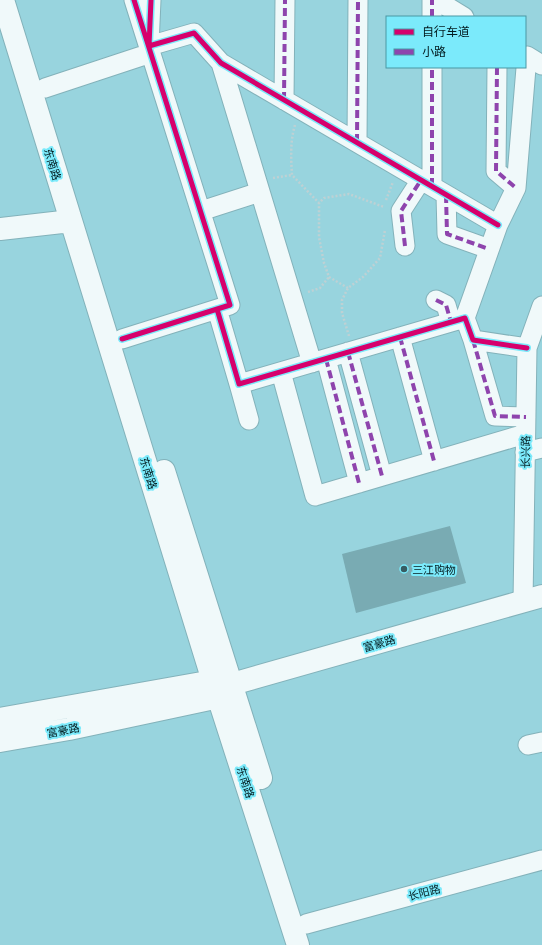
<svg xmlns="http://www.w3.org/2000/svg" width="542" height="945" font-family="'Golos Text','Noto Sans SC',sans-serif">
  <style>
    .building { fill: #79abb3 }
    .lines { fill: none; stroke-linecap: round; stroke-linejoin: round }
    .street-casing { stroke: #83b2ba; stroke-width: 21 }
    .secondary-casing { stroke: #83b2ba; stroke-width: 24 }
    .path { stroke: #bed1d4; stroke-width: 2.5; stroke-dasharray: 2 2; stroke-linecap: butt }
    .street { stroke: #f0f9fa; stroke-width: 19 }
    .secondary { stroke: #f0f9fa; stroke-width: 22 }
    .quiet { stroke: #8e44ad; stroke-width: 4; stroke-dasharray: 8 4; stroke-linecap: butt }
    .cycleway-casing { stroke: #7beafb; stroke-width: 8 }
    .cycleway { stroke: #d6006c; stroke-width: 5 }
    .poi-dot { fill: #375c62; stroke: #7beafb; stroke-width: 1.5 }
    .labels { text-anchor: middle; dominant-baseline: central; stroke-width: 4; stroke-linejoin: round; paint-order: stroke }
    .street-label { font-size: 11px; fill: #031b1f; stroke: #7beafb }
    .poi-label { font-size: 11px; fill: #031b1f; stroke: #7beafb; text-anchor: start }
  </style>
  <rect width="100%" height="100%" fill="#98d4de"/>
  <path class="building" d="M450,526L466,583L356,613L342,554Z"/>
  <g class="lines">
    <g class="street-casing">
      <path id="street" d="M151,0L149,46L194,33L221,63L498,225
        M436,0L464,17
        M432,17V0
        M221,63L312,363
        M497,67L496,171L516,188
        M45,88L151,53
        M284,100L285,0
        M357,142L358,0
        M432,186V67
        M446,195L447,234L489,249
        M201,211L260,192
        M405,246L401,211L421,180
        M436,300L446,305L451,322
        M217,309L239,384L465,318L473,340L527,348
        M465,318L498,225L516,188L527,56L542,65
        M400,337L434,461
        M122,339L230,305L134,0
        M473,340L495,416L526,417
        M348,352L382,476
        M326,359L359,483
        M281,372L315,496L525,434
        M239,384L249,420
        M525,452L542,448
        M523,602L527,348L542,306
        M528,745L542,742
        M306,924L542,860"/>
    </g>
    <g class="secondary-casing">
      <path id="secondary" d="M3,0L213,681L298,945
        M0,229L71,221
        M164,471L261,778
        M218,688L542,596
        M0,719L213,681
        M0,741L69,729L219,697"/>
    </g>
    <path class="path" d="M295,125C290,141 291,159 292,175L319,203
      M273,178L292,175
      M386,200L393,182
      M348,288L329,277L324,263L319,237V203L324,198L349,194L384,207
      M308,292L320,288L329,277
      M349,336L342,313V300L348,288L363,277L380,258L385,230"/>
    <use href="#street" class="street"/>
    <use href="#secondary" class="secondary"/>
    <path class="quiet" d="M432,17V0
      M497,67L496,171L516,188
      M284,100L285,0
      M357,142L358,0
      M432,186V67
      M446,195L447,234L489,249
      M405,246L401,211L421,180
      M436,300L446,305L451,322
      M400,337L434,461
      M473,340L495,416L526,417
      M348,352L382,476
      M326,359L359,483"/>
    <g class="cycleway-casing">
      <path id="cycleway" d="M151,0L149,46L194,33L221,63L498,225
        M217,309L239,384L465,318L473,340L527,348
        M122,339L230,305L134,0"/>
    </g>
    <use href="#cycleway" class="cycleway"/>
  </g>
  <circle class="poi-dot" cx="404" cy="569" r="4"/>
  <g class="labels">
    <g class="street-label">
      <text transform="translate(53 164) rotate(73)">东南路</text>
      <text transform="translate(525 452) rotate(-89)">长兴路</text>
      <text transform="translate(149 473) rotate(73)">东南路</text>
      <text transform="translate(379 643) rotate(-16)">富豪路</text>
      <text transform="translate(63 730) rotate(-11)">富豪路</text>
      <text transform="translate(246 782) rotate(72)">东南路</text>
      <text transform="translate(424 892) rotate(-15)">长阳路</text>
    </g>
    <g class="poi-label">
      <text x="412" y="569">三江购物</text>
    </g>
  </g>
  <rect x="386" y="16" width="140" height="52" fill="#7beafb" stroke="#4b97a3"/>
  <rect x="394" y="29" width="20" height="6" fill="#d6006c" stroke="#4b97a3"/>
  <text x="422" y="36" font-size="12" fill="#031b1f">自行车道</text>
  <rect x="394" y="49" width="20" height="6" fill="#8e44ad" stroke="#4b97a3"/>
  <text x="422" y="56" font-size="12" fill="#031b1f">小路</text>
</svg>
